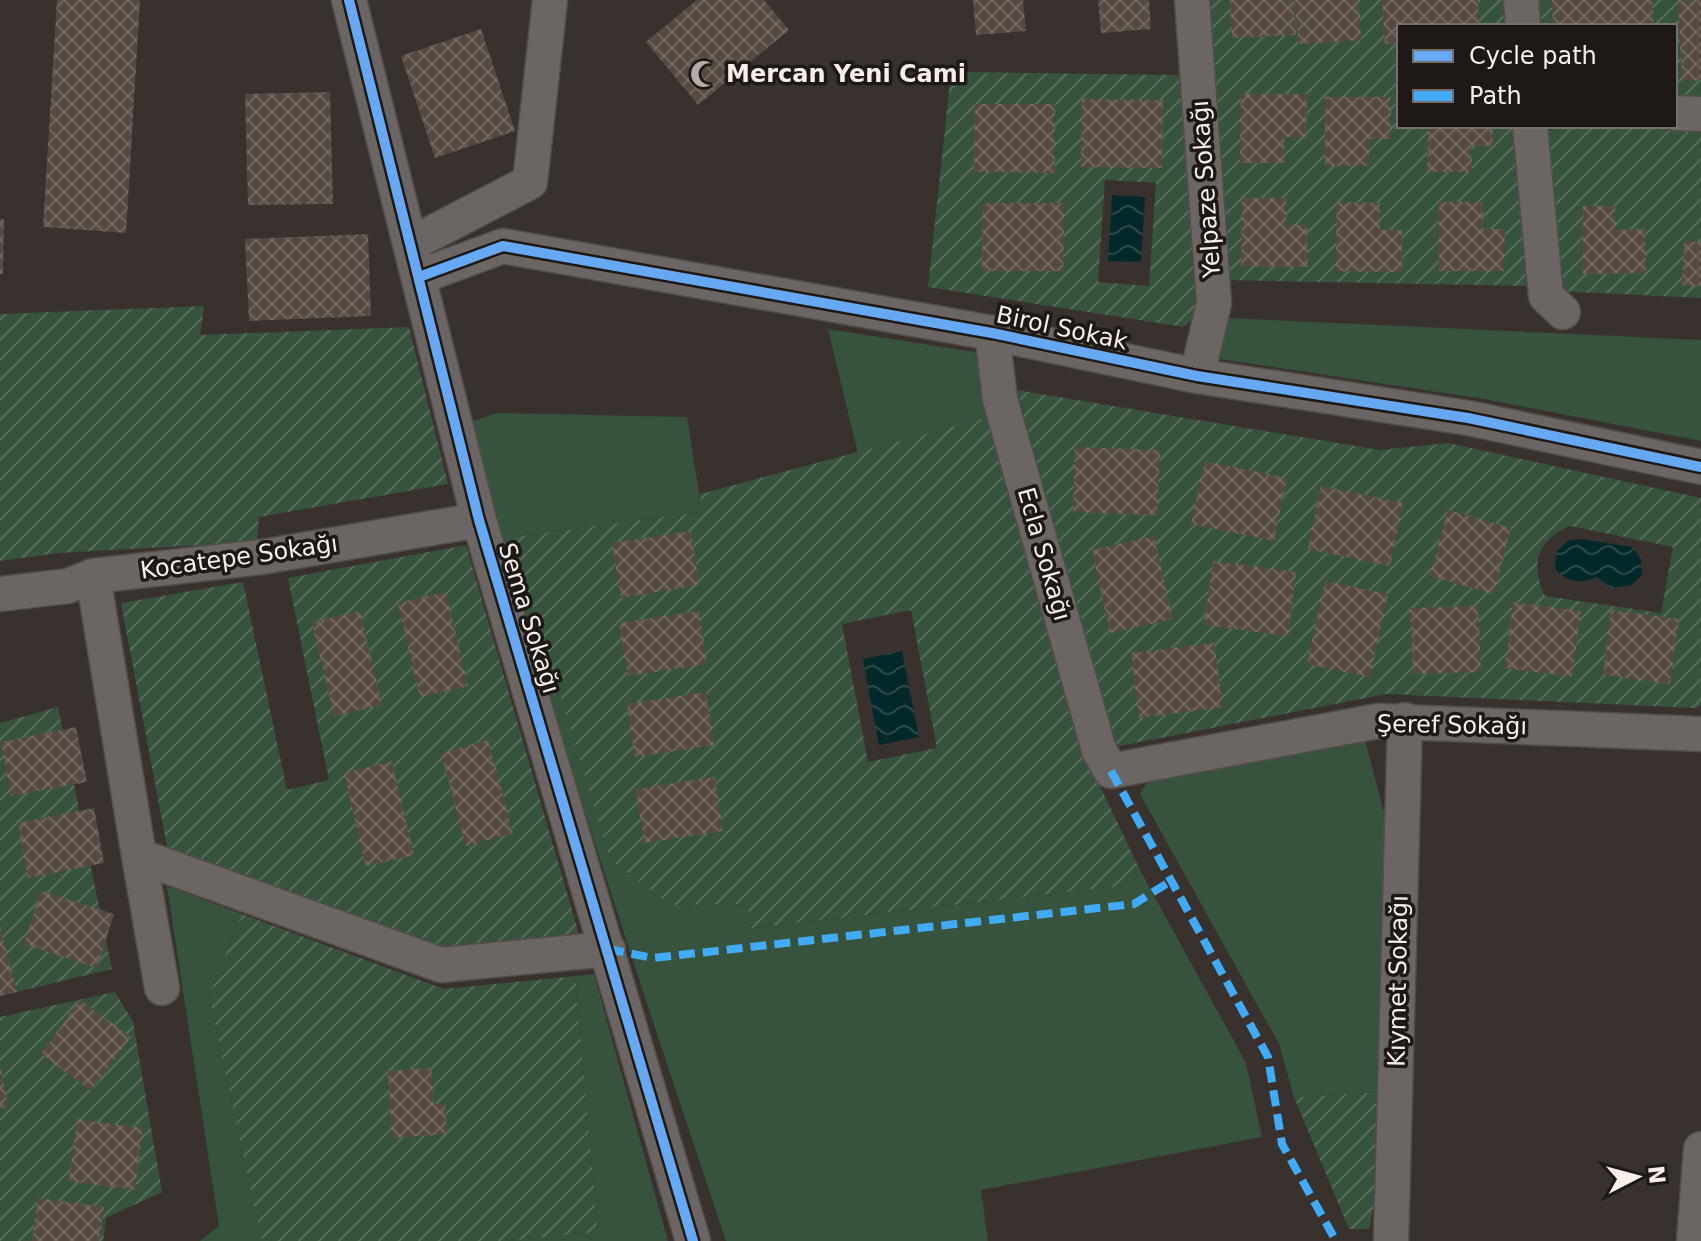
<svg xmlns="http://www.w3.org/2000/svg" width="1701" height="1241" font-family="'DejaVu Sans',sans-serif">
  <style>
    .green { fill: #37533d }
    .garden { fill: url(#garden-furrows); fill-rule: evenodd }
    .water { fill: url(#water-waves) }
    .building { fill: url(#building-cross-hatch) }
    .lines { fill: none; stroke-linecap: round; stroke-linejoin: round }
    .minor-casing { stroke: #524d49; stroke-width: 37 }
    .minor { stroke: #6b6663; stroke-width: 34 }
    .quiet { stroke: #42abf6; stroke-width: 8; stroke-dasharray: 16 8; stroke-linecap: butt }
    .cycleway-casing { stroke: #1f1916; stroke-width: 15 }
    .cycleway { stroke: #66a8f1; stroke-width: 10 }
    .labels { text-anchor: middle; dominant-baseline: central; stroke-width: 7; stroke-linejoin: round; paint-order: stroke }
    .poi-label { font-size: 24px; font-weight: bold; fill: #f8efeb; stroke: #1f1916; text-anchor: start }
    .street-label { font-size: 24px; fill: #f8efeb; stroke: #1f1916 }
  </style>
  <defs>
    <pattern id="garden-furrows" width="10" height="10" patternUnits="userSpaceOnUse" patternTransform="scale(2)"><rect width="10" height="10" fill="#37533d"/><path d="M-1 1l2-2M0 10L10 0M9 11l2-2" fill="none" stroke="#556c59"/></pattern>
    <pattern id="water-waves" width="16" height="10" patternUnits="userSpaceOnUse" patternTransform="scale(2)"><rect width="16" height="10" fill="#05292a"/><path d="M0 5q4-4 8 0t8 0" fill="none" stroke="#2a4849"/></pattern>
    <pattern id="building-cross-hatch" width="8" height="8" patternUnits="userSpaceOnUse" patternTransform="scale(2)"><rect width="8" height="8" fill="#564a43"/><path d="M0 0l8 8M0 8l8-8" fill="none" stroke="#6f645e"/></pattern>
  </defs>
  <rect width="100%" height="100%" fill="#38312d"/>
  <path class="green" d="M1228,318L1701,340V441L1484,399L1220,359Z
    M828,329L975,352L993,416L858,454Z
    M496,413L687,417L702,512L512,537L670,905L748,904L752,928L1130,885L1141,872L1246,1063L1262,1137L981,1190L988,1241H726C636,970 543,698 472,422Z
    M1365,740L1387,824L1382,1092L1294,1097L1279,1044L1140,794L1149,779Z
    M167,886L242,914L209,996L261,1237L274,1241H200L219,1226Z
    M594,974L668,1241H507L598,1232L575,976Z"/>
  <path class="garden" d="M1203,0H1505L1507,26H1399V126H1516L1532,286L1223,280Z
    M1537,0H1701V99L1675,98V26H1539Z
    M951,72L1183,75L1196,315L1184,327L928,287ZM1105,180L1156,183L1149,286L1098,282Z
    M1560,126L1701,129V298L1555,291L1547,132Z
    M204,306L200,335L409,327L448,484L259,517L257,542L59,553L0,561V314Z
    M1017,390L1380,450L1448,443L1701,498V705L1696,708L1386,694L1115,747ZM1570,526L1673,547L1661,613L1545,596C1530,563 1537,540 1570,526Z
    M993,416L1084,752L1141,872L1130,885L751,928L748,904L670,905L610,859L512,537L701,512L700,494ZM911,610L937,748L868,762L842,624Z
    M466,545L579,934L450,949L168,852L121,603L243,582L287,790L329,780L288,578Z
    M58,707L112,969L0,996V723Z
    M242,914L444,989L575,976L598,1232L507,1241H274L261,1238L209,996Z
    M115,992L133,1022L162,1192L106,1218L103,1241H0V1017Z
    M1382,1092L1379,1179L1369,1229H1349L1294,1097Z"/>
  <path class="water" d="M1112,195L1145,197L1141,262L1108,261Z
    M1582,539L1633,547L1641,560L1642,575L1632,585L1612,588L1597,577C1580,584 1569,583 1555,569L1556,552L1569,540Z
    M902,651L919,737L879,745L863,659Z"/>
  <path class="building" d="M57,0H140L126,233L43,227Z
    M697,0H764L789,30L698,105L646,42Z
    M973,0H1023L1026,31L976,35Z
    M1098,0H1149L1151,29L1101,33Z
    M1230,0H1294L1296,35L1232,38Z
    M1295,0H1359L1361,40L1298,44Z
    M1382,0H1478L1479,26H1399V43L1385,44Z
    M1552,0H1652L1654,26H1553Z
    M1701,0V80L1682,81L1678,1Z
    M481,29L515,131L435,158L401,56Z
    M330,92L333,204L248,205L245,94Z
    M1241,94H1307L1306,137H1285L1284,163H1240Z
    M1325,97H1391V139H1369V166H1325Z
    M1082,99L1163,100L1162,168L1081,167Z
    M975,104H1055V173L974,172Z
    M1428,126H1493V146H1471L1472,172H1427Z
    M1242,198H1286V225H1307L1308,267L1241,266Z
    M1337,202L1380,203V230H1402V272L1336,271Z
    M1439,202H1483V229H1505L1504,271H1439Z
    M983,203H1064L1063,271H982Z
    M1583,206H1615L1616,230L1645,229L1646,273L1583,274Z
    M0,219H4L3,274H0Z
    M368,234L371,316L249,321L245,239Z
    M1684,241L1701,242V286L1682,285Z
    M1075,447L1160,450L1157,515L1073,512Z
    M1205,461L1287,478L1274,541L1191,524Z
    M1321,486L1403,503L1390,566L1308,549Z
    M1448,510L1511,528L1494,594L1430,576Z
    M691,531L699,585L621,598L612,543Z
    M1154,536L1173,619L1110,633L1092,550Z
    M1213,561L1296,572L1288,636L1204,625Z
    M1325,581L1388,594L1370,677L1307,664Z
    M446,592L468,686L420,697L398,603Z
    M1513,602L1581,611L1572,677L1505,668Z
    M1478,606L1481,672L1413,674L1410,608Z
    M1611,610L1679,619L1670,684L1603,675Z
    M360,611L382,705L334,716L312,622Z
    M699,611L707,664L628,676L619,623Z
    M1214,643L1223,707L1139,718L1131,653Z
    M706,692L714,745L635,757L627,704Z
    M76,727L87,782L11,796L1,742Z
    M488,740L513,833L466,846L441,753Z
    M392,761L414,855L366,866L344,773Z
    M715,777L723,831L644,843L636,789Z
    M94,808L104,863L28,878L18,823Z
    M41,891L114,914L97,968L24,944Z
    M0,927L17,992L0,996Z
    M80,1000L131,1037L91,1091L41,1054Z
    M0,1063L8,1107L0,1108Z
    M431,1068L434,1104H445L447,1134L392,1138L388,1071Z
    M77,1119L143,1128L135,1190L69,1181Z
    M38,1198L104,1207L99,1241H32Z"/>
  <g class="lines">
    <g class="minor-casing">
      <path id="minor" d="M349,0L479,520L693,1241
        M1192,0L1214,303L1197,376
        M1521,0L1523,26
        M1675,113L1701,114
        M1530,126L1546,296L1563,312
        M411,244L530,182L550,0
        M419,277L503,246L992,333L1197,376L1468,418L1701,467
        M992,333L1000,399L1099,750L1111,771L1378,721L1701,734
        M93,576L139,856L441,965L608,949
        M0,594L68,586L93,576L262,557L479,520
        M139,856L162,988
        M1391,1241L1405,720
        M1694,1241L1701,1149"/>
    </g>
    <use href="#minor" class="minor"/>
    <path class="quiet" d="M1111,771L1268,1057L1282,1144L1336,1241
      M608,949L653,958L1134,904L1174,879"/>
    <g class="cycleway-casing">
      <path id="cycleway" d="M349,0L479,520L693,1241
        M419,277L503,246L992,333L1197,376L1468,418L1701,467"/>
    </g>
    <use href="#cycleway" class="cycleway"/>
  </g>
  <defs>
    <g id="mosque-bare" transform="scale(2.16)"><path d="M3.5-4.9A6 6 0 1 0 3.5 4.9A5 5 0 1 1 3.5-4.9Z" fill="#b5aca8" stroke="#1f1916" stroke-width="2.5" paint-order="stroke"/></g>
  </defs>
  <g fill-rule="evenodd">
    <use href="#mosque-bare" x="704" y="74"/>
  </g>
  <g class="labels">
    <g class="poi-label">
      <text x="726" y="74">Mercan Yeni Cami</text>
    </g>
    <g class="street-label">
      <text transform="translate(1206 189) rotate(-94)">Yelpaze Sokağı</text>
      <text transform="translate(1062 328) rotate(12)">Birol Sokak</text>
      <text transform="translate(1044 554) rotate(74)">Ecla Sokağı</text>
      <text transform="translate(239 557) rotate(-8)">Kocatepe Sokağı</text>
      <text transform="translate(529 618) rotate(73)">Sema Sokağı</text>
      <text transform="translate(1452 725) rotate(1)">Şeref Sokağı</text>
      <text transform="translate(1398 981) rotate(-89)">Kıymet Sokağı</text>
    </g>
  </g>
  <rect x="1397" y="24" width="280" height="104" fill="#1f1916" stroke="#766f6b" stroke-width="2"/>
  <rect x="1413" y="50" width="40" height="12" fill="#66a8f1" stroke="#766f6b" stroke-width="2"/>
  <text x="1469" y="64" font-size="24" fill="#f8efeb">Cycle path</text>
  <rect x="1413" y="90" width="40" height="12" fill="#42abf6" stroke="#766f6b" stroke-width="2"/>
  <text x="1469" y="104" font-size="24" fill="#f8efeb">Path</text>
  <g transform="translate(1637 1177) rotate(84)" stroke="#1f1916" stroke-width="6" paint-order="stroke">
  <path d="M0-6L14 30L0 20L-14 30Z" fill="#f8efeb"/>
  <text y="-12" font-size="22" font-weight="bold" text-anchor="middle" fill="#f8efeb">N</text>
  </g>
</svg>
